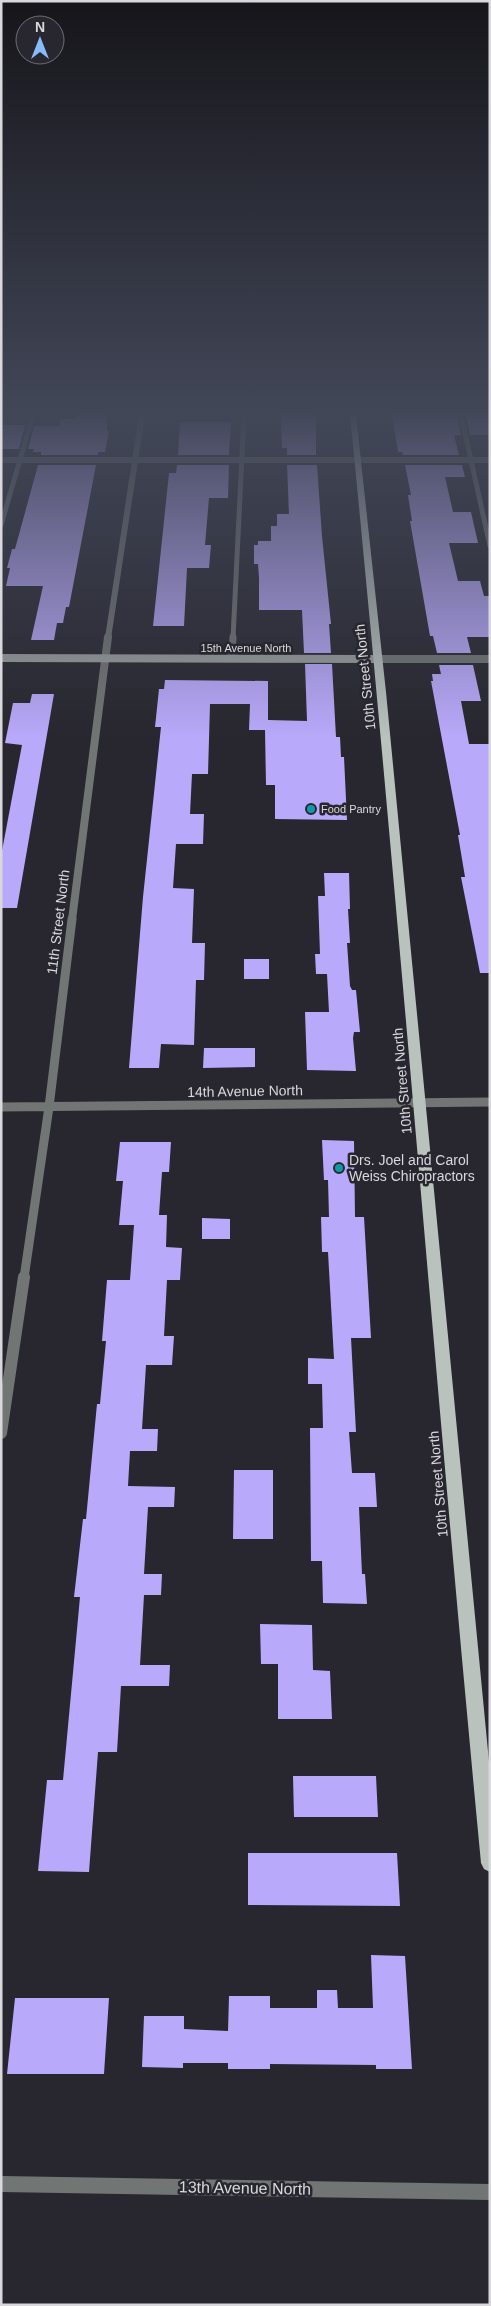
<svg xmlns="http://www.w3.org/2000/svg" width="491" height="2306" font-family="Arial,sans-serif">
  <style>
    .building { fill: #b9a9fa }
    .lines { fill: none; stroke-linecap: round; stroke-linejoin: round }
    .lane-far1 { stroke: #717573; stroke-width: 5 }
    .lane { stroke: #717573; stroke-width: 7 }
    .street-far4 { stroke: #717573; stroke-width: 6 }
    .street-far3 { stroke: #717573; stroke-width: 8 }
    .street-far2 { stroke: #717573; stroke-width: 9 }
    .street-far1 { stroke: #717573; stroke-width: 12 }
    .street { stroke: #717573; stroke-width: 16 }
    .secondary { stroke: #9aa09d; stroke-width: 8 }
    .primary { fill: #b9c2bd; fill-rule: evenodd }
    .culture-dot { fill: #0f9aa8; stroke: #28272f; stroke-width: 2 }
    .labels { text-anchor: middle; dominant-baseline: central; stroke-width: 5; stroke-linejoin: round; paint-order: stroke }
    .far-street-label { font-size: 11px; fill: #d9d8dd; stroke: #28272f }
    .far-poi-label { font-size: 11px; fill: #d9d8dd; stroke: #28272f; text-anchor: start }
    .street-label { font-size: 14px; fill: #d9d8dd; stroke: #28272f }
    .poi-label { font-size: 14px; fill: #d9d8dd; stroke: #28272f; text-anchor: start }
    .near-street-label { font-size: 16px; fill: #d9d8dd; stroke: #28272f }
  </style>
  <rect width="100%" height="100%" fill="#28272f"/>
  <path class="building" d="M76,415H107V431H109L105,452H98V455H41V452H33L34,449H28L34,426H59L61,419H75Z
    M281,415H316V455H287V448H282Z
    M392,415H457L461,435H454L459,455H403L402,452H398Z
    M466,415H490V435H470Z
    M180,422H231L229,455H178Z
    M1,425H25L19,449H1Z
    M38,465H96L69,607H66L63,623H57L54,640H31L43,586H6L10,568H7L12,549H15Z
    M177,465H229L228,498H209L205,545H211L209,568H187L184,626H153L169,473H176Z
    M287,465H317L322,536L331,624H329L331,653H304L302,610H259V578L258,564H254V545H258V541H271V526H277V514H289Z
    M405,465H462L465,477H445L453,512H471L478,543H449L458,581H480L484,596H490V637H467L471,653H437L433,636H430L410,521H412L408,495H411Z
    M305,664H332L336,737H340L341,757H344L347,820L275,819V785H266L265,730H249L250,704H210L208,774H192L190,814H204L203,844H176L173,888L194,889L192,943H205L204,980H196L194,1045L161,1044L159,1068H129L143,897L161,727H155L159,689H164L165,680L268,681V720L307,721Z
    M439,665H473L481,701H461L469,744H490V973H480L461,877H465L458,835H460L431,681H433L432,674H441Z
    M32,694H54L17,908H1V856L22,745L5,743L13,703H30Z
    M324,873H349L350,909H348L350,943H347L350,986L352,990H356L360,1032H354L353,1038L356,1071L307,1070L305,1012H329L327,974H316L315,954H320L318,896H325Z
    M244,959H269V979H244Z
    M204,1048H255V1067L203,1068Z
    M322,1140L354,1141L355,1217H364L371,1338H351L356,1432H349L352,1473H375L377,1507H359L362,1574H365L367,1604L323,1603L322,1561H311L310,1428H323L322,1384H308V1358L334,1359L328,1252H322L321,1217H329L328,1180H324Z
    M120,1142H171L169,1172H162L159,1215H167L166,1247L182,1248L180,1280H167L164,1336H174L172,1365H146L142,1429H158L157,1451H130L128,1486L175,1487L174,1507H148L144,1574H162L161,1595H144L140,1665H170L169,1686H121L117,1752H98L89,1872L38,1871L47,1780H63L80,1597H74L83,1519H86L97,1404H100L106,1341H102L107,1280H130L134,1225H119L123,1181H116Z
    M202,1218L230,1219V1239H202Z
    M234,1470H273V1539H233Z
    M260,1624L312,1625L313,1670L330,1671L332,1719H278V1664H261Z
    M293,1776H376L378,1817H294Z
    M248,1853H397L400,1906L248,1905Z
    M371,1955L405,1956L412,2069H376V2065L270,2064V2069H228V2063H183V2068L142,2067L144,2016H184V2029L228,2031L229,1996H270V2008H317V1990H337L338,2008H373Z
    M15,1998H109L104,2074H7Z"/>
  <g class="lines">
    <path class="lane-far1" d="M461,415L490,546
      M1,525L33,415
      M233,638L244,415"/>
    <path class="lane" d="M232,658L233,637"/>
    <path class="street-far4" d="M1,460H490
      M108,638L142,415"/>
    <path class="street-far3" d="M378,659H490
      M72,920L108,637"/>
    <path class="street-far2" d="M1,1107L490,1102
      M24,1278L49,1107L72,919"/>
    <path class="street-far1" d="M1,1433L24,1277"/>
    <path class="street" d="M1,2184L490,2192"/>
    <path class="secondary" d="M1,658L378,659"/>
    <path class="primary" d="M350,415H356L386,692L490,1772V1872L484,1869L481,1863C435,1381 398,897 350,415Z"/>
  </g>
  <linearGradient id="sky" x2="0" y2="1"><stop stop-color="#16151a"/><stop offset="0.56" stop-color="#424758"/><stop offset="1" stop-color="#424758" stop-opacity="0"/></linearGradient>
  <rect width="491" height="738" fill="url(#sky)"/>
  <g class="culture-dot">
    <circle cx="311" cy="809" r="5"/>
    <circle cx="339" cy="1168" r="5"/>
  </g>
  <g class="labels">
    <g class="far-street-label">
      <text x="246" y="648">15th Avenue North</text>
    </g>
    <g class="far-poi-label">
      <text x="321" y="809">Food Pantry</text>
    </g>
    <g class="street-label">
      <text transform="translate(365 677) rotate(-96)">10th Street North</text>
      <text transform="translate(58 922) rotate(-83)">11th Street North</text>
      <text transform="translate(402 1081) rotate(-95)">10th Street North</text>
      <text transform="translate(245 1091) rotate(-1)">14th Avenue North</text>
      <text transform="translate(438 1484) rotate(-95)">10th Street North</text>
    </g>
    <g class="poi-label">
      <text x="349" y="1160">Drs. Joel and Carol<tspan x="349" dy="16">Weiss Chiropractors</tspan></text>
    </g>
    <g class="near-street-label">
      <text transform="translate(245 2188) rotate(1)">13th Avenue North</text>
    </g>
  </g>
  <rect width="491" height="2306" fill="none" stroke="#d9d8dd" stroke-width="5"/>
  <g transform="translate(40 40)"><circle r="24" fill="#28272f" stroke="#6f6e75"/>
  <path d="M0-4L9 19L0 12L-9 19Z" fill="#89bafc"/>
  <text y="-8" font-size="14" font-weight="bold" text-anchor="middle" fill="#d9d8dd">N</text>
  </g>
</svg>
